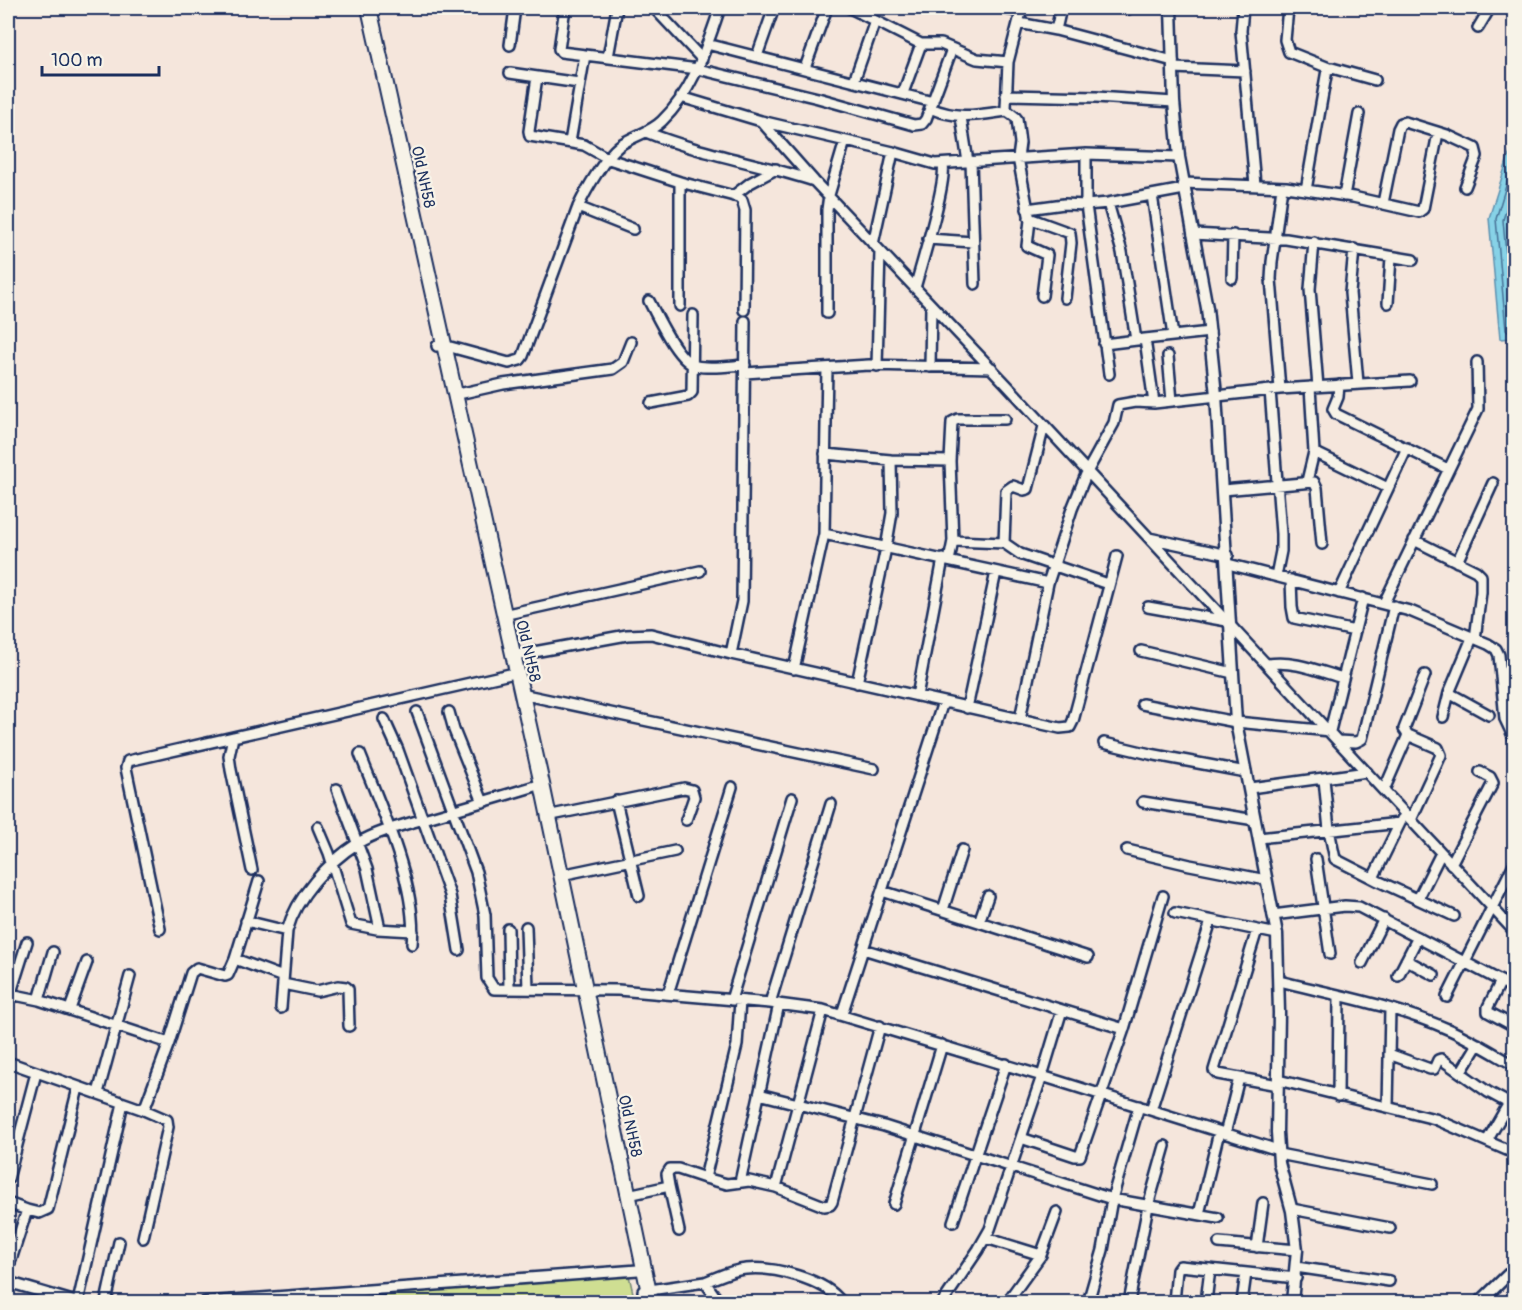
<svg xmlns="http://www.w3.org/2000/svg" width="1522" height="1310" font-family="Pangolin,sans-serif">
  <style>
    .green { fill: #cfde92; stroke: #758678; stroke-width: 1.5 }
    .water { fill: #87d2e7; stroke: #5c91b0; stroke-width: 1.5 }
    .lines { fill: none; stroke-linecap: round; stroke-linejoin: round }
    .shore { stroke: #467095; stroke-width: 1.5 }
    .minor-casing { stroke: #1b2f5e; stroke-width: 14 }
    .tertiary-casing { stroke: #1b2f5e; stroke-width: 15 }
    .primary-casing { stroke: #1b2f5e; stroke-width: 18 }
    .minor { stroke: #f7f3e8; stroke-width: 9 }
    .tertiary { stroke: #f7f3e8; stroke-width: 10 }
    .primary { stroke: #f7f3e8; stroke-width: 14 }
    .labels { text-anchor: middle; dominant-baseline: central; stroke-width: 4.5; stroke-linejoin: round; paint-order: stroke }
    .street-label { font-size: 16px; fill: #1b2f5e; stroke: #f7f3e8 }
  </style>
  <rect width="100%" height="100%" fill="#f5e6dc"/>
  <filter id="ink" filterUnits="userSpaceOnUse"><feTurbulence type="fractalNoise" baseFrequency=".0167" numOctaves="2"/><feDisplacementMap in="SourceGraphic" scale="12" xChannelSelector="R" yChannelSelector="G"/><feConvolveMatrix kernelMatrix="1 2 1 2 8 2 1 2 1" color-interpolation-filters="sRGB"/></filter>
  <g filter="url(#ink)">
    <path class="green" d="M628,1271L635,1302H349V1299Z"/>
    <path class="water" d="M1514,139V338L1500,339L1489,218Z"/>
    <g class="lines">
      <path class="shore" d="M1514,159L1496,219L1506,330L1508,332H1514
        M1514,184L1503,220L1512,322L1514,324"/>
      <g class="minor-casing">
        <path id="minor" d="M565,8L559,49L561,52L698,69L818,98L914,125L922,124L926,119L952,49
          M654,8L702,59
          M850,8L921,44H941L977,59L1008,62
          M1001,8L1021,12
          M1022,8L1008,62L1006,108C1008,114 1014,114 1017,119L1020,143L1018,158L1030,220L1027,246L1047,255L1042,296
          M1243,8L1241,31L1255,185
          M1288,8L1285,40L1289,52L1329,68
          M1128,9V8
          M1019,23L1056,30L1173,61
          M1478,28L1490,8
          M1056,30L1061,8
          M707,44L933,102
          M510,45L515,8
          M757,56L774,8
          M608,57L617,8
          M805,68L827,8
          M1173,68L1245,71
          M510,73L579,83
          M537,77L529,131L530,136L584,145L609,159L680,182L738,197L742,200L745,210L744,310
          M854,81L875,21
          M903,93L921,44
          M1006,95L1096,97L1174,102
          M681,97L761,121L893,152L935,164L1086,154L1179,157
          M930,108C958,120 978,115 1007,111
          M961,117L968,162
          M761,121L814,181L1006,384L1514,931
          M646,132C700,154 759,163 814,181
          M570,142L585,55
          M1086,154V205L1109,374
          M971,161L975,284
          M1183,183L1286,187L1353,197L1419,212L1423,209L1438,133
          M1306,190L1327,70L1332,68L1375,80
          M1152,195L1173,336
          M733,196L750,183L776,169
          M1344,196L1359,114
          M1108,203L1122,252L1136,340
          M1383,203L1398,129L1401,123L1405,122L1447,135L1475,148L1477,156L1465,187
          M578,207L633,229
          M1027,209L1064,204L1086,205L1108,203L1184,189
          M1029,218L1070,233L1071,243L1065,298
          M1193,234L1286,239L1413,260
          M928,239L973,242
          M1314,242L1310,289L1318,387
          M873,244L893,152
          M1354,249L1350,293L1358,383
          M1232,278L1233,235
          M915,288C921,266 947,182 943,165
          M649,301C658,318 678,362 696,366C711,369 730,366 745,365
          M1388,303L1391,257
          M680,306V182
          M827,313V210L829,195L845,141
          M1145,339L1210,332
          M1104,344L1145,339L1154,403
          M437,346L443,345L509,363L520,360L523,356L578,207C586,190 605,157 619,146C632,136 650,133 662,121C694,90 706,48 720,8
          M1168,356L1172,401
          M877,366L880,251
          M930,367L931,305
          M745,373L869,365L992,368
          M1339,385L1338,397L1333,409L1336,414L1448,469
          M1280,389L1271,279L1272,262L1282,187
          M1270,390L1281,534V551L1276,576
          M454,395L503,384L613,369L623,362L631,342
          M651,403L688,396L692,392L693,315
          M1314,452L1388,488
          M825,454L891,460L950,461
          M1307,481L1314,452L1310,387
          M1223,490L1314,482L1317,488L1322,544
          M824,534L1048,583
          M1149,538L1228,555
          M1414,540L1476,571L1481,576V592L1475,639
          M953,541L1004,543L1020,554L1108,584
          M1004,543L1006,491L1013,486L1024,490L1028,489L1044,426
          M949,561L953,541L950,461L952,422L958,419H1005
          M1457,562L1493,483
          M1228,564L1410,611L1488,644L1496,649L1499,655L1505,719L1514,738
          M1291,580L1292,607L1294,618L1355,631
          M1339,593L1407,448
          M1384,603L1478,409L1477,362
          M1148,607L1227,621
          M503,615L700,571
          M1141,651L1233,673
          M731,654L742,601L745,321
          M512,656L627,635L651,634L731,654L1060,728L1070,727L1073,721L1117,556
          M1268,664C1294,660 1318,671 1343,678
          M794,669L824,534L827,368
          M857,683L886,548L892,513L891,460
          M1449,693L1489,715
          M521,694L874,769
          M917,696L943,559
          M1142,704L1236,722L1330,731L1363,598
          M967,708L996,572
          M417,712L476,872L485,915L487,978L494,989L618,990L770,1003L823,1010L1042,1076L1278,1150
          M449,712L454,730L483,802
          M1443,717L1449,693L1472,638
          M384,719L398,750L450,895L459,950
          M1020,719L1048,583L1072,509L1087,472L1114,423L1118,405L1135,402L1154,403L1280,389L1410,381
          M233,737L229,756L231,770L252,870
          M1338,741L1356,742L1362,739L1394,606
          M1104,743L1150,754L1246,772
          M360,754C381,807 418,887 412,944
          M1324,779L1329,830L1335,859L1378,881L1454,916
          M1250,788L1367,772
          M337,789L367,869L380,929
          M1384,790L1408,735
          M616,801L639,896
          M1143,802L1255,820
          M547,816L684,788L692,790L694,797L686,820
          M1411,820L1441,755L1438,748L1408,735L1404,729L1425,675
          M318,827L329,853L351,924L377,929L413,931
          M1259,838L1400,823
          M1127,850L1190,865L1266,880
          M1316,859L1330,954
          M1451,864L1493,783L1490,777L1480,772
          M561,875L675,851
          M1373,878L1402,819
          M882,891L1088,957
          M1418,899L1441,853
          M943,910L962,850
          M1175,913L1277,934
          M1273,915L1345,906L1359,907L1514,988
          M246,921L287,931
          M979,922L988,896
          M526,927L528,989
          M160,929L126,768L128,761L510,674
          M508,929L509,989
          M1257,930L1214,1070L1218,1074L1278,1085
          M863,949L1124,1029
          M53,952L39,1000L169,1043
          M235,959L283,977
          M1406,960L1434,975
          M1362,963L1384,919
          M1398,976L1418,937
          M1279,981C1336,995 1396,1006 1450,1030C1472,1040 1493,1053 1514,1065
          M1501,981L1488,1007V1012L1514,1026
          M283,984L317,991L338,986L346,987L348,989L349,1026
          M10,994L39,1000
          M668,994L732,787
          M1447,997L1514,864
          M731,1000L792,798
          M8,1002L27,942
          M770,1003L831,804
          M281,1008L287,931C296,897 328,862 358,843C378,831 404,825 427,818C465,807 503,796 542,784
          M70,1009L87,962
          M842,1014L943,702
          M1389,1054L1430,1069H1434L1438,1060L1441,1059L1488,1092L1514,1106
          M8,1062L144,1110L167,1120L168,1127L143,1238
          M1461,1072L1478,1044
          M1278,1080L1435,1119L1514,1153
          M98,1093L130,976
          M759,1094L884,1126L1112,1199L1218,1218
          M1338,1096L1339,996
          M1388,1107L1390,1009
          M144,1110L169,1043L191,973L197,968L225,976L228,975L235,959L259,881
          M1151,1110L1211,921
          M1225,1134L1239,1078
          M1021,1138L1075,1156H1080L1124,1029L1163,896
          M1487,1141L1509,1103
          M1279,1154L1432,1184
          M705,1178L727,1184L749,1181L776,1187L823,1010
          M8,1179L36,1073
          M740,1182L779,1004
          M669,1186L679,1231
          M776,1187L824,1206L830,1205L832,1202L880,1026
          M628,1195L669,1186L667,1174L670,1169H678L705,1178L737,1045L740,1001
          M8,1203L27,1210L8,1269
          M894,1204L942,1045
          M1292,1209L1390,1228
          M27,1210L39,1213L48,1209L78,1088
          M1199,1214L1219,1132
          M953,1222L1006,1064
          M986,1238L1041,1255L1007,1302
          M1219,1243L1297,1250
          M1257,1247L1263,1203
          M1041,1255L1057,1212
          M1296,1267L1389,1281
          M8,1282L76,1302
          M705,1282C718,1277 731,1270 746,1269C773,1266 825,1279 841,1302
          M643,1291L705,1282L719,1302
          M78,1302L123,1103
          M106,1302L119,1242
          M205,1302L638,1270
          M943,1302L978,1250L990,1229L1042,1076L1062,1010
          M1088,1302L1103,1250L1112,1199L1139,1106
          M1129,1302L1148,1206L1165,1146
          M1174,1302L1177,1270L1180,1266L1296,1278
          M1206,1302L1210,1269
          M1242,1302L1246,1273"/>
      </g>
      <g class="tertiary-casing">
        <path id="tertiary" d="M1171,8L1174,102L1179,157L1207,308L1216,395L1236,722L1277,934L1279,1013L1277,1132L1279,1163L1292,1211L1297,1250L1292,1302
          M1480,1302L1514,1269"/>
      </g>
      <g class="primary-casing">
        <path id="primary" d="M369,8L542,784L651,1302"/>
      </g>
      <use href="#minor" class="minor"/>
      <use href="#tertiary" class="tertiary"/>
      <use href="#primary" class="primary"/>
    </g>
  </g>
  <g class="labels">
    <g class="street-label">
      <text transform="translate(423 177) rotate(78)">Old NH58</text>
      <text transform="translate(528 651) rotate(77)">Old NH58</text>
      <text transform="translate(630 1126) rotate(78)">Old NH58</text>
    </g>
  </g>
  <rect width="1522" height="1310" fill="none" stroke="#f7f3e8" stroke-width="30"/>
  <rect x="15" y="15" width="1492" height="1280" fill="none" stroke="#1b2f5e" stroke-width="2" filter="url(#ink)"/>
  <path d="M42 66v9h117v-9" fill="none" stroke="#1b2f5e" stroke-width="3"/>
  <text x="51" y="66" font-size="18" fill="#1b2f5e" stroke="#f7f3e8" stroke-width="4.5" paint-order="stroke">100 m</text>
</svg>
